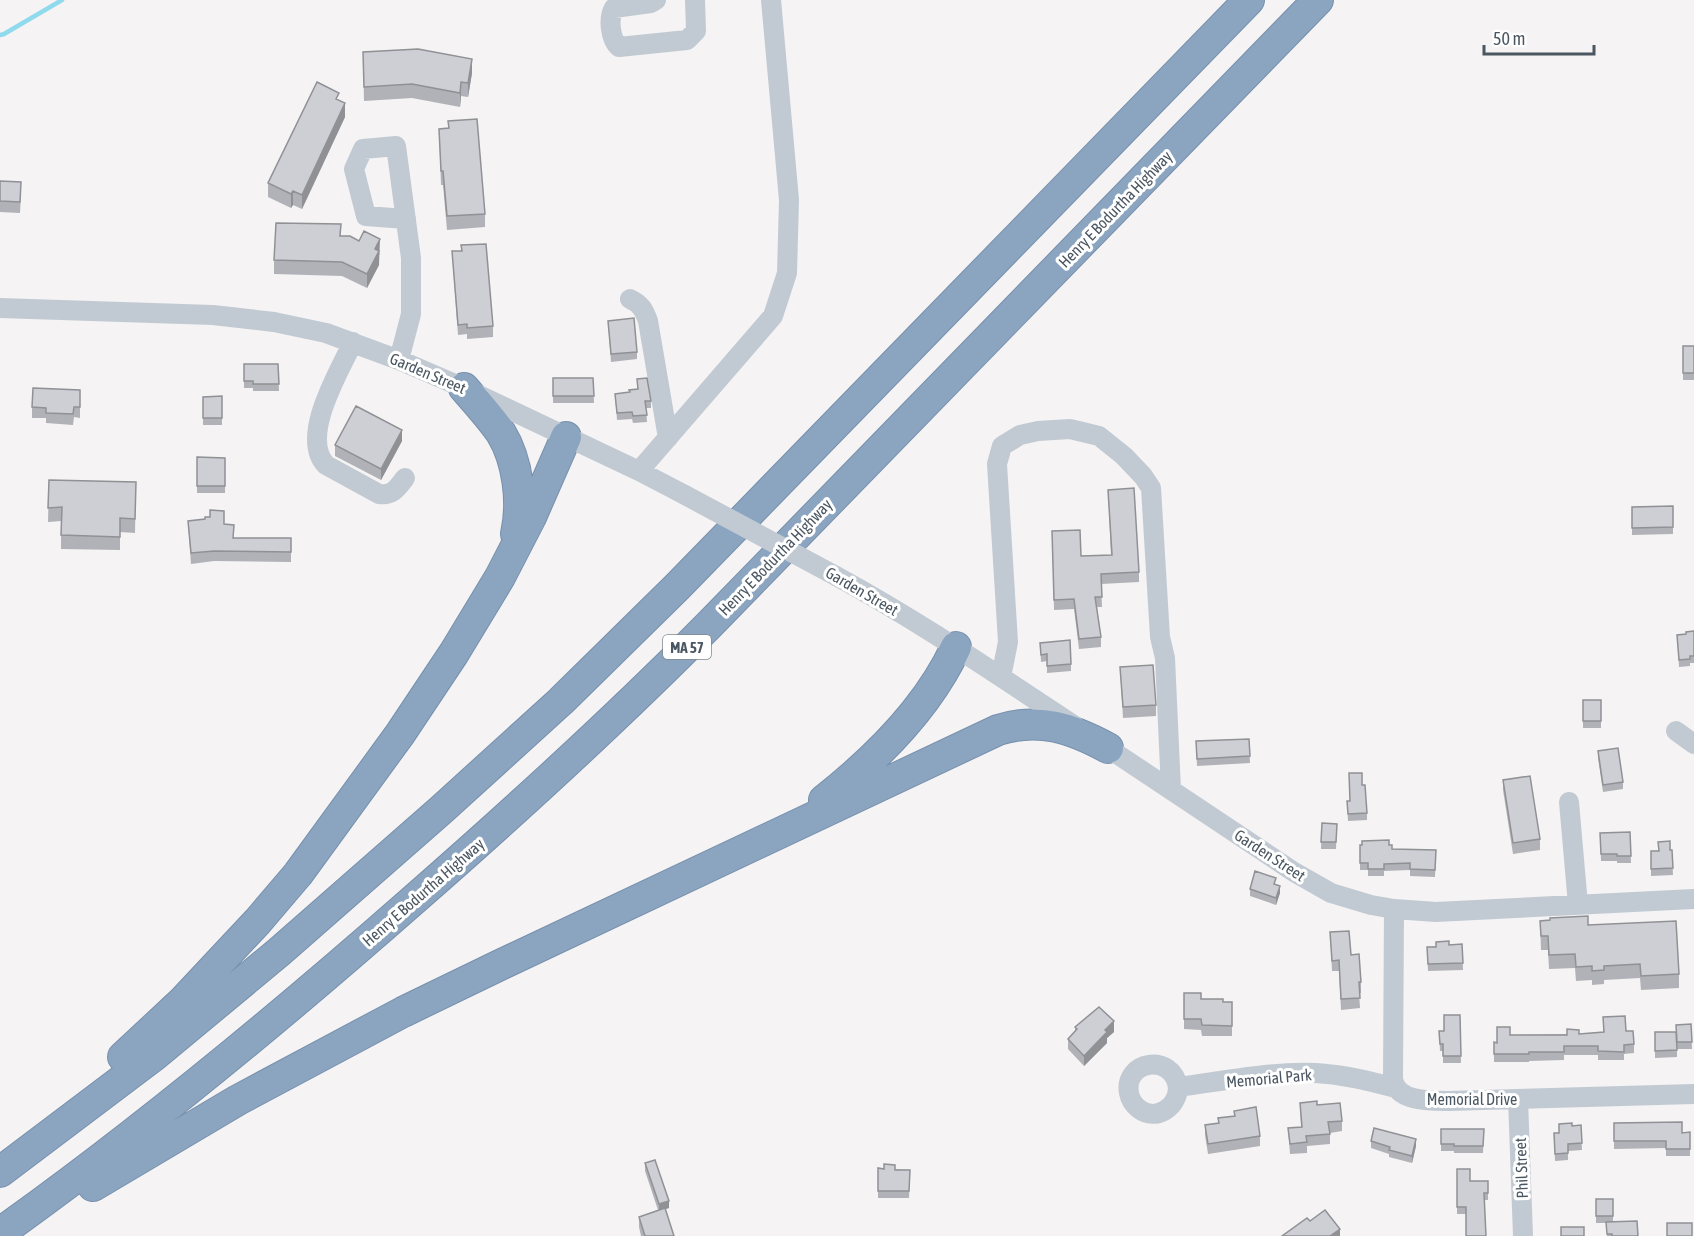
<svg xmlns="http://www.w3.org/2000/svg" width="1694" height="1236" font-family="'Asap Condensed',sans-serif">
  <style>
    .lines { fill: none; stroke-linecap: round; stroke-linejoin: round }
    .stream { stroke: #90daee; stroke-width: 4.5 }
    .highway-casing { stroke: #7690ad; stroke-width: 32 }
    .minor { stroke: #c1cad2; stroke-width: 20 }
    .highway { stroke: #8ba5c1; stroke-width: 30 }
    .minor-bridge { stroke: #c1cad2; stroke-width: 20 }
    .wall { fill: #b0b2b7 }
    .shaded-wall { fill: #909195 }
    .building { fill: #cdcfd5; stroke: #909195; stroke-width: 1.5 }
    .labels { text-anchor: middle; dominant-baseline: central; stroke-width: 6; stroke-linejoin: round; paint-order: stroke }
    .shield { fill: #fff; stroke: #808990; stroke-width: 1.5 }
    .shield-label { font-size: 15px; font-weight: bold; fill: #4a5661 }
    .street-label { font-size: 16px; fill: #4a5661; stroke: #fff }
  </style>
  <rect width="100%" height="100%" fill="#f5f3f3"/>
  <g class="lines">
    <path class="stream" d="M0,35L4,34L62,0"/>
    <g class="highway-casing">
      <path id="highway" d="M464,388C477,403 490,417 501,433C518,461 523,502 516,534
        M824,800C876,759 928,708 956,647
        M123,1057L183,1001L258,921L298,874L400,734L454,653L500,577L531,517L566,437
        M0,1172L155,1055L279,952L441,810L561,701L677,587L1249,0
        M93,1186L238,1100L403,1012L500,965L998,730C1039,717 1071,728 1108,748
        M0,1233C143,1131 278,1019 410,903C513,813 614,721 710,624L1318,0"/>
    </g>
    <path class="minor" d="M656,0L651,3L614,8C608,18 610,39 619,47L687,40L696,31L695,0
      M630,299C641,304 644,310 648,321L668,438
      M0,308L213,315L274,322L326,333L399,360L464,388L639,471L685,495
      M353,342C340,370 299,437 326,465L379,494C393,496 397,488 405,478
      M399,360L411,314V258L396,146L363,149L354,169L366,216L406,219
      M639,471L773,316L787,273L789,200L771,0
      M836,576C919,621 996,674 1075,726
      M1001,677L1008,642L997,464L1002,446L1020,435L1038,431L1070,429L1099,436L1124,456L1143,476L1151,488L1160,637L1165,658L1171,790
      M1676,731L1694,744
      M1099,742L1294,872L1331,893L1371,905L1394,909L1436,912L1694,899
      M1569,802L1578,905
      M1394,909L1393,1079C1396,1102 1431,1101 1449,1101L1694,1094
      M1178,1087C1172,1052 1123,1061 1129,1093C1130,1099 1134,1105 1139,1109C1156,1122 1178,1107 1178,1087C1225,1081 1280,1069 1327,1074C1351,1076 1373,1082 1396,1088
      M1518,1099L1523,1236"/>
    <use href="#highway" class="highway"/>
    <path class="minor-bridge" d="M685,495L836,576"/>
  </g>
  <path class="wall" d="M363,52L472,73L468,97L461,96L460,107L412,98L364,101Z
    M345,117L302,209L293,205L291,208L268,197V183Z
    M448,121L485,214V227L447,230L443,185H441L439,129H448Z
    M0,181L21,193L20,213L0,212Z
    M341,236L380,253L379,255V265L367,288L342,276L274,274V260Z
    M452,251L493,326V337L467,339V334L458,335Z
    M608,321L637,352V359L611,362Z
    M1683,346H1694V380H1683Z
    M244,364H278L279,391H253V388H244Z
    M553,378H593L594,403H553Z
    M637,379L651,401V408H646L647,422L633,423L632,419L617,420L615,394L630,392L637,389Z
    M80,390V418L74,417L73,425L46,423V418H32V407Z
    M222,396V425H203V397Z
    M402,441L381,480L335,456V445Z
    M197,457L225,458V493H197Z
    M49,480L136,482L135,533L120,532V550L61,549V521L48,522Z
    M1108,490L1139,572V582L1101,584L1102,607H1097L1101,637V647L1079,649L1074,609L1054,610L1052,531L1081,556L1111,555Z
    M1673,506V534L1632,535V507Z
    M188,521L224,524L234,538H291V562L214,561L191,564Z
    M1694,631V663H1690V666L1679,667L1677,635L1686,634Z
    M1040,643L1071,664V671L1047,673V661L1041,662Z
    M1120,667L1156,705V716L1123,718Z
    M1583,700H1601V728H1583Z
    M1249,739L1250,763L1197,766L1196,741Z
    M1598,751L1623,782V789L1603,792L1598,758Z
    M1503,780L1540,839V850L1513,854L1503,790Z
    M1362,785L1367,813V820L1348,821L1347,801H1350Z
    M1322,823L1337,824L1336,849H1321Z
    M1630,832L1631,863H1617V861H1601L1600,833Z
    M1360,845H1389L1392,849L1436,850L1435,877L1410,876V870L1384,871V876H1368V870H1360Z
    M1672,850L1673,875L1651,876V851Z
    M1250,889L1280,893L1276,905L1250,896Z
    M1540,921L1679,974V988L1641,990L1640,978L1604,980V984L1592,985V980L1576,981L1575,968L1549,969L1548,950H1541Z
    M1330,932L1351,955L1361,982V993H1359L1360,1008L1341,1010L1339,971H1332Z
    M1462,944L1463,970L1428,971L1427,947Z
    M1184,993L1201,999L1223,1002H1232V1036H1202L1201,1030L1184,1029Z
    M1460,1015L1461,1063H1443V1051H1440L1439,1031H1444Z
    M1603,1017L1626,1031L1634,1044V1053L1624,1054V1060H1598V1055H1564V1060L1529,1061V1062H1494V1042L1497,1043L1510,1035L1579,1034L1603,1032Z
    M1691,1024L1692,1049H1677V1057L1655,1058V1032H1676Z
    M1075,1027L1114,1032L1107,1038V1043L1084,1066L1068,1049V1039L1075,1031Z
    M1300,1103L1317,1105L1342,1121V1131L1330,1133V1144L1307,1146V1153L1290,1154L1288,1128L1301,1127Z
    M1234,1111L1260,1136V1146L1208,1154L1205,1135V1125L1218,1123V1118L1234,1116Z
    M1614,1123L1682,1133L1690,1132V1156H1666V1148L1614,1149Z
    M1581,1125L1582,1150L1568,1151V1160L1555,1161L1554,1133H1559L1572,1126Z
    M1441,1129H1484L1483,1153H1454V1151H1441Z
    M1371,1141L1416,1146L1412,1163L1389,1157V1154L1371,1148Z
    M645,1163L669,1208L665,1209L674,1236H641L639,1227V1217L658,1210L645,1171Z
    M878,1168L910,1170L909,1198H878Z
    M1457,1169L1470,1181H1488V1200H1484L1466,1214H1457Z
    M1596,1199H1613V1221L1638,1236H1607V1223H1596Z"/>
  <path class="shaded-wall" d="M472,59V73L468,97V83Z
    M461,82V96L460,107V93Z
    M345,103V117L302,209V195Z
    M293,191V205L291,208V194Z
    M380,239L379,265L367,288V274L375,249Z
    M402,430V441L381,480V469Z
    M1280,886V893L1276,905V898Z
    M1114,1021V1032L1107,1038V1043L1084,1066V1056L1105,1030Z
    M1416,1139V1146L1412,1163V1156Z
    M669,1201V1208L659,1211V1204Z
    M1340,1229V1236H1330Z"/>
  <path class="building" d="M418,49L472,59L468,83L461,82L460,93L412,84L364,87L363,52Z
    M317,82L339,93L336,99L345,103L302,195L293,191L291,194L268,183Z
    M477,119L485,214L447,216L443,171H441L439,129L449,128L448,121Z
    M0,181L21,182L20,202L0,201Z
    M276,223L341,224L340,236H350L359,241L364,231L380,239L375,249L379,251L367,274L342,262L274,260Z
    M486,244L493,326L467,328V324L458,325L452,251H462L461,245Z
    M634,318L637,352L611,354L608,321Z
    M1683,346H1694V373H1683Z
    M244,364H278L279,384H253V381H244Z
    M553,378H593L594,396H553Z
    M647,378L651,401H645L647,415L633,416L632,412L617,413L615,394L630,392L629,390L638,389L637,379Z
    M33,388L80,390V407H74L73,414L46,413V408L32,407Z
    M222,396V418H203V397Z
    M356,406L402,430L381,469L335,445Z
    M197,457L225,458V486H197Z
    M49,480L136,482L135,519L120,518V537L61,535L62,507L48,508Z
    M1134,488L1139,572L1101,574L1102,597H1095L1101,637L1079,639L1074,599L1054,600L1052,531L1080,530L1081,556L1112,555L1108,490Z
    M1673,506V527L1632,528V507Z
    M210,510L224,511V524L234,525L233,538H291V552L214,551L191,553L188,521L205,519V517H210Z
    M1694,631V656H1690V659L1679,660L1677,635L1686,634V632Z
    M1070,640L1071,664L1047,666V654L1041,655L1040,643Z
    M1153,665L1156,705L1123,707L1120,667Z
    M1583,700H1601V721H1583Z
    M1249,739L1250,756L1197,759L1196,741Z
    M1618,748L1623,782L1603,785L1598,751Z
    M1349,773H1362V785H1365L1367,813L1348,814L1347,801H1350Z
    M1530,776L1540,839L1513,843L1503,780Z
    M1322,823L1337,824L1336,842H1321Z
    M1630,832L1631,856H1617V854H1601L1600,833Z
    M1389,840V845H1392V849L1436,850L1435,870L1410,869V863L1384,864V869H1368V863H1360V845H1362V841Z
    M1670,841V850H1672L1673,868L1651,869V851H1659L1658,842Z
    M1255,871L1276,878L1274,884L1280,886L1276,898L1250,889Z
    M1588,916V925L1676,921L1679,974L1641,976L1640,964L1604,966V970L1592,971V966L1576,967L1575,954L1549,955L1548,936H1541L1540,921L1550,920V918Z
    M1349,931L1351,955L1359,954L1361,982H1359L1360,998L1341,999L1339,960L1332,961L1330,932Z
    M1449,941V945L1462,944L1463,963L1428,964L1427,947H1436V942Z
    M1184,993H1201V999H1223V1002H1232V1026L1202,1025L1201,1019H1184Z
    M1099,1007L1114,1021L1105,1030L1107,1032L1084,1056L1068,1039L1077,1029L1075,1027Z
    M1444,1015H1460L1461,1056H1443V1044H1440L1439,1031H1444Z
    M1625,1016L1626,1031H1633L1634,1044L1624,1045V1052L1598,1051V1046H1564V1052H1529V1054H1494V1042L1497,1043V1027H1510V1035H1567V1029L1579,1030V1034L1604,1032L1603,1017Z
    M1691,1024L1692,1042H1677L1676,1025Z
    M1655,1032H1676L1677,1050L1655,1051Z
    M1317,1101V1105L1340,1103L1342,1121L1328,1122L1330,1134L1306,1136L1307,1142L1290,1144L1288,1128L1302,1127L1300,1103Z
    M1256,1107L1260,1136L1208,1144L1205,1125L1219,1123L1218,1118L1235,1116L1234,1111Z
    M1682,1122V1133L1690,1132V1149H1666V1141H1614V1123Z
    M1572,1123V1126L1581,1125L1582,1143L1568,1144V1153L1555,1154L1554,1133H1559V1124Z
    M1374,1128L1416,1139L1412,1156L1389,1150L1390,1147L1371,1141Z
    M1441,1129H1484L1483,1146H1454V1144H1441Z
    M655,1160L669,1201L659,1204L645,1163Z
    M884,1164L895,1165V1170H910L909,1191H878V1168L884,1169Z
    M1457,1169H1470V1181H1488V1193H1484L1486,1236H1466V1207H1457Z
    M1596,1199H1613V1216H1596Z
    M665,1208L674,1236H645L639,1217Z
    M1325,1210L1340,1229L1330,1236H1282L1307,1218L1310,1221Z
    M1637,1221L1638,1236H1612V1234H1607L1606,1222Z
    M1667,1223H1692V1236H1667Z
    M1561,1227H1584V1236H1561Z"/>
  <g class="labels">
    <rect class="shield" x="663" y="635" width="48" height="24" rx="4.5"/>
    <g class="shield-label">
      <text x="687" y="647">MA 57</text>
    </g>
    <g class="street-label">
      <text transform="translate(1115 209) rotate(-46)">Henry E Bodurtha Highway</text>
      <text transform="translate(428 373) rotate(23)">Garden Street</text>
      <text transform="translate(775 557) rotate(-46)">Henry E Bodurtha Highway</text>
      <text transform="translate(862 591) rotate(30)">Garden Street</text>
      <text transform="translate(1270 855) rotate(33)">Garden Street</text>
      <text transform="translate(423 892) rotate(-41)">Henry E Bodurtha Highway</text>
      <text transform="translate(1269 1078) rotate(-5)">Memorial Park</text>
      <text x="1472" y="1099">Memorial Drive</text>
      <text transform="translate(1521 1168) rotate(-92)">Phil Street</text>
    </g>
  </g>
  <path d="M1484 45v9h110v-9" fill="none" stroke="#4a5661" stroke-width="3"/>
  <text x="1493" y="45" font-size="18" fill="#4a5661" stroke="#ffffff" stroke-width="4.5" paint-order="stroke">50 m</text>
</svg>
